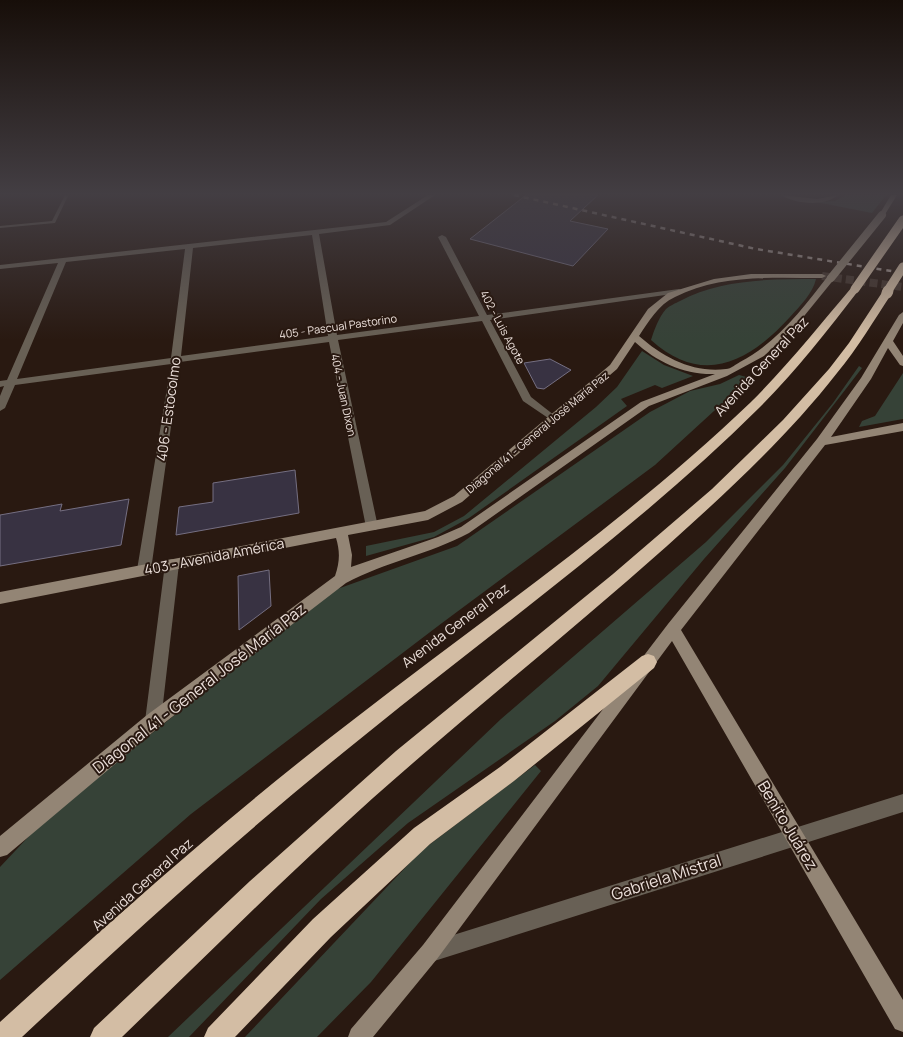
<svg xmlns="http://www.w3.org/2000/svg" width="903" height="1037" font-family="Manrope,sans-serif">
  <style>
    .green { fill: #364237 }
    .building { fill: #383242; stroke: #756f82 }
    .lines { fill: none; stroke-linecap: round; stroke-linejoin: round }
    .secondary-tunnel { stroke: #46372f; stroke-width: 8; stroke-dasharray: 8 4; stroke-linecap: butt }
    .lane { fill: #686055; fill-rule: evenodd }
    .street { fill: #686055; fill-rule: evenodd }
    .secondary { fill: #938575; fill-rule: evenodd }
    .highway { fill: #d3bda4; fill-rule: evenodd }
    .rail { stroke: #a49791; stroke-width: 2.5; stroke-dasharray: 5 5; stroke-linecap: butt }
    .secondary-bridge { stroke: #938575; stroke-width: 8 }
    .highway-bridge-far1 { stroke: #d3bda4; stroke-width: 9 }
    .highway-bridge { stroke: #d3bda4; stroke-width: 11 }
    .labels { text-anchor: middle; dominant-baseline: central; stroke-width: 4; stroke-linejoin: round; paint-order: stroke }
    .far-street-label { font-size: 11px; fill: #ebdfda; stroke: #291911 }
    .street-label { font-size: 14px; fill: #ebdfda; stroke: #291911 }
    .near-street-label { font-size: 16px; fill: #ebdfda; stroke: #291911 }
  </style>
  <rect width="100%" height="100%" fill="#291911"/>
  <path class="green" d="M846,195H886L872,213L816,202L835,201Z
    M816,279C813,293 800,306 790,317C749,362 703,387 651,340C654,330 659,317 666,309C669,306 676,303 680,301C720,279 771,279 816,279Z
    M642,351L664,365L693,376L662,388L655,385L621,399L627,406L469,518L434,537L366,556V546L434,532L464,516L596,407L617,387Z
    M859,366L862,368L785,468L704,559L598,686L555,721L408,823L321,899L189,1037H168L501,719L706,542L783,465L833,403Z
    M903,373V419L859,427L862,421L875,416Z
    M739,375L750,378L655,465L442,623L191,814L0,980V867L47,817L329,592L457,546L650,412L690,391L720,384Z
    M535,765L541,771L371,982L317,1037H245L421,851Z"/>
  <path class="building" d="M526,195H598L570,221L608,229L573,266L470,239Z
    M550,359L571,370L544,389L537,388L524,363Z
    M295,470L299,513L176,535L179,507L213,502V483Z
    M129,499L121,545L0,566V515L62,504L60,511Z
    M269,570L271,606L239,630L238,576Z"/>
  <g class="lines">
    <path class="secondary-tunnel" d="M822,276L903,287"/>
    <path class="lane" d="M65,195L68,196L55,223L0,228V226L52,221Z"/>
    <path class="street" d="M428,195H435L390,225L319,234L337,335L479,316L438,237L442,235L446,237L487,315L679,289L683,291L679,293L490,320L531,397L559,419L554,422L523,401L482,321L338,340L378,527L376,530H368L366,527L329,342L180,362L151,570L149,574L144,575L139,574L137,570L171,364L15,385L5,408L0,411V396L4,386L0,387V381L7,380L58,263L0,269V265L386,222ZM312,235L328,336L181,356L193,248ZM185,249L171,358L17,379L66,262Z
      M781,195L817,199L838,195C825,207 795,204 781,195Z
      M172,559L177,560L179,564L161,721L159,727L153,729L147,727L145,721L165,564L167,560Z
      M903,794V812L431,962L424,959L421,952L424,945L431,942Z"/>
    <path class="secondary" d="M891,195H897L884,216H880L879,215Z
      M751,274H822L826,276L822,278C773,278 720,274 675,297C658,305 649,321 639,336C664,358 693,373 726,369C731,369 736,364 740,362C777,343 803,308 828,276L835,278L796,326L764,356L727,376L649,406L469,533C430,554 385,562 346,583L159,727L7,855L0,857V836L147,715L335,576C340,562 340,551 336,538L0,604V592L425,511L454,496L610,365L648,309L668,293L714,279ZM635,342C657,362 684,375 715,374L641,402L461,527L438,537L351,567L352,555L348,535L428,520L462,502L617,369Z
      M903,312V323L893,341L903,356V366L900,365L888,348L871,379L831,437L903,423V431L825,445L681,630L903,1000V1032L895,1029L672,641L437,959L373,1037H348L351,1029L423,945L668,624L817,439L861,378L899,315Z"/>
    <path class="highway" d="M855,286L860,289L858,291C827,331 796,371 760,407C638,528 498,627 365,735C246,830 133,933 22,1037H0V1022C114,918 230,814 353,720C487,616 628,520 751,402C787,366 819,326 852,287Z
      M887,290L892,293C874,320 858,348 837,373C787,437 727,492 667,546C584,620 497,690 413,763C312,850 218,944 122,1037H90L94,1028L250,881L396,751L613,574L712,489L783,420L829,369L849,343L883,291Z
      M648,654L654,656L657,662L654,668L514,781L430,844L331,937L235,1037H204L208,1028L313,919L414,828L500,767L642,656Z"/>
    <path class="rail" d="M514,195L756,249L903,273"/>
    <path class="secondary-bridge" d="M831,278L882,215"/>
    <path class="highway-bridge-far1" d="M855,289L903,220
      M887,292L903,267"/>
    <path class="highway-bridge" d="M887,293L888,291"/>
  </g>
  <linearGradient id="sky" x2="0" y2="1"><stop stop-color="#170e09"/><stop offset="0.57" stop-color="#433e43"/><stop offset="1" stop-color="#433e43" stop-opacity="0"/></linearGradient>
  <rect width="903" height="340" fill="url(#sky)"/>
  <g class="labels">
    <g class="far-street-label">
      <text transform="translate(338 326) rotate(-8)">405 - Pascual Pastorino</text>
      <text transform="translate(503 327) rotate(62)">402 - Luis Agote</text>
      <text transform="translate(344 395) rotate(78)">404 - Juan Dixon</text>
      <text transform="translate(537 432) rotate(-40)">Diagonal 41 - General José María Paz</text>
    </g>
    <g class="street-label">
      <text transform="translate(761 366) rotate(-47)">Avenida General Paz</text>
      <text transform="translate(168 409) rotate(-82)">406 - Estocolmo</text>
      <text transform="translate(214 556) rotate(-11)">403 - Avenida América</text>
      <text transform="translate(455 625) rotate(-37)">Avenida General Paz</text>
      <text transform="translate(142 884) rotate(-42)">Avenida General Paz</text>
    </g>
    <g class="near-street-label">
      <text transform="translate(199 688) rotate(-38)">Diagonal 41 - General José María Paz</text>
      <text transform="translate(788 825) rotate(59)">Benito Juárez</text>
      <text transform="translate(666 877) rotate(-18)">Gabriela Mistral</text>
    </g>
  </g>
</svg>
